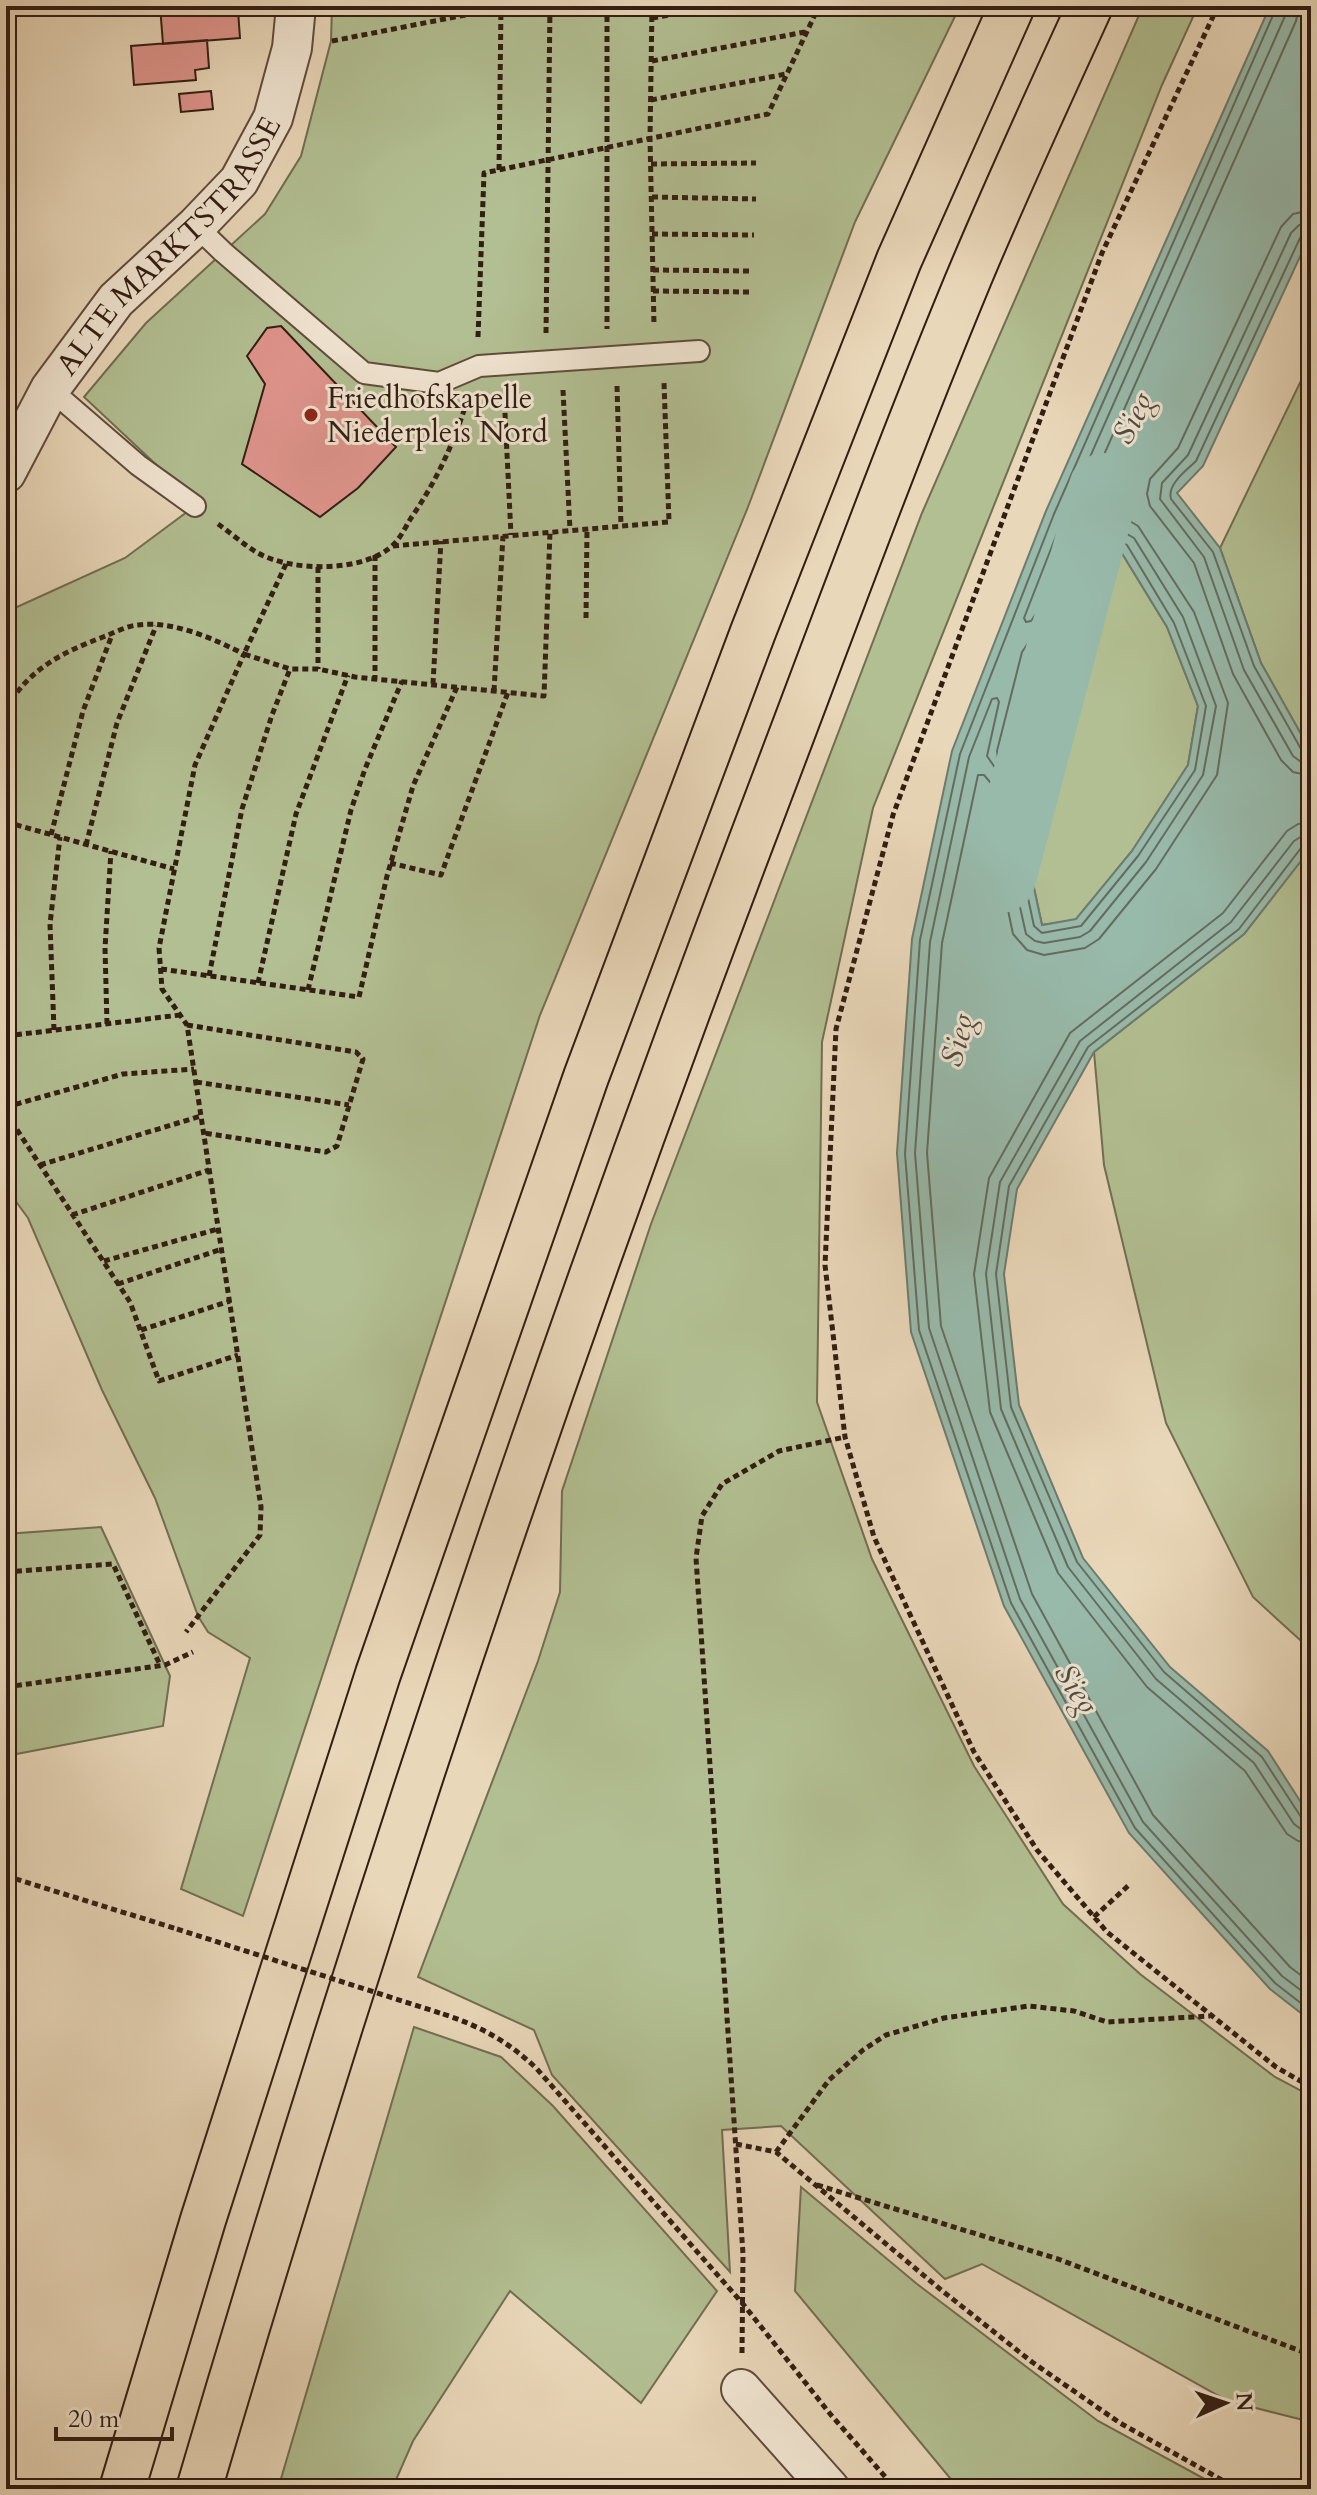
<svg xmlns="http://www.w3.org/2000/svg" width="1317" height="2495" font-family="Cardo,serif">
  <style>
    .green { fill: #b2bf92; stroke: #726e52; stroke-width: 2 }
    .water { fill: #98baab; stroke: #6f7b6e; stroke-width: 2; fill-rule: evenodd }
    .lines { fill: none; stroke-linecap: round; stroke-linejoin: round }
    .shore { stroke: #656c5f; stroke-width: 2 }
    .river { stroke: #98baab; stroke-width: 70 }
    .building { fill: #df948c; stroke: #321d13; stroke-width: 2 }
    .lane-casing { stroke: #604c3c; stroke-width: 24 }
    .street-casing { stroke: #604c3c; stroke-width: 42 }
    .highway-casing { stroke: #321d13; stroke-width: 48 }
    .path { stroke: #321d13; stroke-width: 5; stroke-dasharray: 6 4; stroke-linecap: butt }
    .lane { stroke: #f1e5d2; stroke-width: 20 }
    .street { stroke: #f1e5d2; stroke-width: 38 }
    .highway { stroke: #e9d7b9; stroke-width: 44 }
    .path-bridge { stroke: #321d13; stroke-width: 5; stroke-dasharray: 6 4; stroke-linecap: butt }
    .poi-dot { fill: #8f2418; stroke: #f1e5d2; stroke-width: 3 }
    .labels { text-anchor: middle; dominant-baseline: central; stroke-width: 6; stroke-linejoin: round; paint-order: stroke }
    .street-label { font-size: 30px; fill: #321d13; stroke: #f1e5d2 }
    .poi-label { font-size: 30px; fill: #321d13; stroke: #f1e5d2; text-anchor: start }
    .water-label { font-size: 32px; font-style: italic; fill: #514c41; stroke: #f1e5d2 }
  </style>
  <rect width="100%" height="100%" fill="#e9d7b9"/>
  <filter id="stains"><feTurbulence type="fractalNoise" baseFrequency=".0025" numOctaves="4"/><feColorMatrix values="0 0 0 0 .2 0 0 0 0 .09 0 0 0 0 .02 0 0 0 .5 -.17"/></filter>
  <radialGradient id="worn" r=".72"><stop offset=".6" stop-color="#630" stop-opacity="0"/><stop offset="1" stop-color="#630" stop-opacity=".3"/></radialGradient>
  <path class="green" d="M332,6H960L855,222L748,507L540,1015L243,1916L181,1889L250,1658L208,1632L198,1616L155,1498L102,1390L28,1218L6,1188V612L125,558L195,506L197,503L84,397L146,323L265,214L301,156L331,41Z
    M1143,6H1198L1162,85L873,808L822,1042L817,1402L872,1559L974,1766L1063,1904L1140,1974L1275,2077L1311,2096V2422L1228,2401L982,2264L945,2279L781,2126L722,2130L730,2272L552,2075L534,2030L418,1977L538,1661L560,1592L562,1491L651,1224L922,513Z
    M1311,360V752L1261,663L1220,548Z
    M1105,542L1120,550L1167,627L1198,706L1188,765L1132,851L1076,920L1042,925L1030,870L1038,823L1005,753L1030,656Z
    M1311,848V1650L1253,1597L1166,1423L1104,1165L1094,1052L1244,934Z
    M101,1527L170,1676L163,1726L6,1756V1534Z
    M414,2027L501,2057L553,2106L717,2291L641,2403L510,2291L413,2441L392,2489H278Z
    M801,2187L917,2284L1098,2421L1223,2489H959L795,2291Z"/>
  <path class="water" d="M1270,6H1311V233L1203,466L1177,493L1220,548L1261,663L1311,752V848L1244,934L1094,1052L1017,1189L1004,1274L1019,1405L1083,1558L1170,1667L1268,1751L1311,1818V2021L1270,1989L1129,1833L1004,1606L911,1332L897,1153L912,939L952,751L1046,511ZM1106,542L1120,550L1167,627L1198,706L1188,765L1132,851L1076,919L1042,925L1030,870L1038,823L1021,772L1005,753L1030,656Z"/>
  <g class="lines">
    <path class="shore" d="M1277,6L1054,514L960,754L920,940L905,1154L919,1330L1011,1603L1135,1828L1275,1983L1311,2011
      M1287,6L1285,16L1063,518L1024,618L1026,622L1031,621L1094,528L1109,524L1134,538L1183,617L1216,706L1203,775L1146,862L1090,931L1080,937L1044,943L1035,941L1026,934L1012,871L1020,824L1005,782L987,756L999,702L997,698L992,699L969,757L930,942L915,1153L929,1328L1020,1599L1143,1822L1282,1976L1311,1998
      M1299,6L1296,21L1076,518L1081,523L1095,514L1107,512L1120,515L1138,526L1194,612L1228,703L1217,775L1156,869L1099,939L1085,948L1044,955L1027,950L1013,934L1000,872L1007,825L995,788L984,775H978L942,943L927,1153L941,1326L1032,1594L1153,1815L1290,1967L1311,1983
      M1311,210L1293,214L1281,227L1178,448L1150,479L1147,494L1150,506L1194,563L1233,674L1281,760L1293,772L1311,776
      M1311,223L1299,225L1291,233L1188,455L1162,483L1160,499L1204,557L1244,670L1293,756L1301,762L1311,764
      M1311,233H1305L1300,238L1196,461C1186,471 1167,484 1171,499L1213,552L1254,666L1301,749L1311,754
      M1102,535H1109L1127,545L1174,623L1206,706L1195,770L1138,856L1081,926L1042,933L1034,926L1022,870L1030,823L1014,776L998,758L997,751L1022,652Z
      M1311,822L1298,824L1287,831L1223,913L1070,1033L989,1178L974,1274L990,1412L1058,1573L1147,1687L1245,1771L1287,1834L1298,1841L1311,1843
      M1311,834L1302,836L1294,841L1231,922L1080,1041L1000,1182L986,1274L1001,1409L1068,1567L1156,1679L1254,1763L1294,1824L1302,1830L1311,1831
      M1311,844L1301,848L1239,929L1088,1047L1009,1186L996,1274L1011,1407L1077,1562L1164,1672L1262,1757L1301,1817L1311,1821"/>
    <path class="river" d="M1001,878L1104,488"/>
  </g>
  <path class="building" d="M160,6H222V12L238,10L240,38L163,44Z
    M207,40L209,68L195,70L196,80L134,85L131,46Z
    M211,91L213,109L181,112L179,94Z
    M281,326L396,447L358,488L320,517L242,464L265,384L247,356L267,328Z"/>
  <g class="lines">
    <g class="lane-casing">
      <path id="lane" d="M196,226L223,252L364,373L439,383L479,366L699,351
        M50,389L138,465L195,506"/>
    </g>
    <g class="street-casing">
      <g id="street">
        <path id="s1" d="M6,473L50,389L116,300L196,226L239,181L273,118L292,48L296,6"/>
        <path d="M741,2389L830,2489"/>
      </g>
    </g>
    <g class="highway-casing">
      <path id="highway" d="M122,2489L203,2220L378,1674L586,1077L753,632L899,260L1012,6
        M199,2489C362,1933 546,1383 751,842C822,656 890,469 966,285C1005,191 1048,98 1090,6"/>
    </g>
    <path class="path" d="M607,6V329
      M652,6L650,138L654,325
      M1218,6L1102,253L893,815L836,1029L825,1265L845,1437L874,1537L974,1752L1037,1850L1107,1932L1276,2067L1311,2087
      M652,18L719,6
      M332,41L501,8
      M652,61L805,32
      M651,100L786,74
      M651,164L756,163
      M499,170L501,7
      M652,197L756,199
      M652,234L754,235
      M653,270L751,271
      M653,291L750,292
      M546,333L550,6
      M478,337L484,173L768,114L819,6
      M617,386L621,526
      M563,390L570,530
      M504,393L511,535
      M218,524C231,533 244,545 258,553C291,572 366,573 394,544C401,537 406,526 411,518C436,482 454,443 467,401
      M393,546L669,522L664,383
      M375,555V679
      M286,564L244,654L290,669H318L355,677L544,696L550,532
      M318,567V669
      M586,618L587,529
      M433,684L441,541
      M494,691L503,536
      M6,709C29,669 61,653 103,637C114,633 126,626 138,625C172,620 214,639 244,654L195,765L159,948L162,989L187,1025L261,1507L260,1535L186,1632
      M6,822L174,869
      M51,835L83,711L112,635
      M86,845L117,723L156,626
      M390,863L441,875L508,692
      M161,969L359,997L387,876L413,786L457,687
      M209,976L242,809L272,715L290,669
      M258,983L296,814L348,675
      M308,990L351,810L365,769L402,681
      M6,1002L13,1036
      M107,1024L105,948L111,851
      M187,1025L356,1052L363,1059L337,1146L326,1152L204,1133
      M54,1030L50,924L60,837
      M6,1036L180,1015
      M196,1082L349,1105
      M6,1107L123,1074L194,1069
      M6,1113L130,1302L159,1381L238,1355
      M40,1165L201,1116
      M72,1215L209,1170
      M104,1261L218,1229
      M118,1284L222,1249
      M141,1330L230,1301
      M6,1572L113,1564L160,1665
      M6,1687L165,1665L193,1652
      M6,1876L177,1929
      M1094,1917L1129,1885
      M443,2014C480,2026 509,2042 537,2069L743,2304L831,2415L896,2489
      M736,2144L776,2152L940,2289L1032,2362L1120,2423L1238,2489
      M776,2152L829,2080L863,2050L886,2035L944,2018L1029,2006L1074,2011L1107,2022L1210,2016
      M817,2185L1058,2259L1311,2355
      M742,2353L743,2254L696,1558L702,1516L722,1484L779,1451L845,1437"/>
    <use href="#lane" class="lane"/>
    <use href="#street" class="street"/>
    <use href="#highway" class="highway"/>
    <path class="path-bridge" d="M177,1929L443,2014"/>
  </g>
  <circle class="poi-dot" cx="311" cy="415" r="8"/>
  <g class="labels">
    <g class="street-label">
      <text stroke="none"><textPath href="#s1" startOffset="282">ALTE MARKTSTRASSE</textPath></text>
    </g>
    <g class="poi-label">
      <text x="327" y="398">Friedhofskapelle<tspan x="327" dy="34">Niederpleis Nord</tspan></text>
    </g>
    <g class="water-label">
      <text transform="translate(1133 418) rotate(-63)">Sieg</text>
      <text transform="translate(958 1040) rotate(-75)">Sieg</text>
      <text transform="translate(1076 1689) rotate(57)">Sieg</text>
    </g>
  </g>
  <rect width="1317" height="2495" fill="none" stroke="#e9d7b9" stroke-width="32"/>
  <rect x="8" y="8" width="1301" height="2479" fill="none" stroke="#321d13" stroke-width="4"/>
  <rect x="16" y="16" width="1285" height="2463" fill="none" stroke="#321d13" stroke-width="2"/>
  <g transform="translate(1225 2403) rotate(87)" stroke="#f1e5d2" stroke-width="6" paint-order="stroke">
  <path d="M0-6L14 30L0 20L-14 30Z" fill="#321d13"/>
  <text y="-12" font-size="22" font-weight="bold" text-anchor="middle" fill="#321d13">N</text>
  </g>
  <path d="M56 2427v12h116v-12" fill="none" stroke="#321d13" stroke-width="4"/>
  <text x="68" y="2427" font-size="24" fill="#321d13" stroke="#f1e5d2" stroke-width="6" paint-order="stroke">20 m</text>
  <rect width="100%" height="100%" filter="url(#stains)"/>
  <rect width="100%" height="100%" fill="url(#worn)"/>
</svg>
